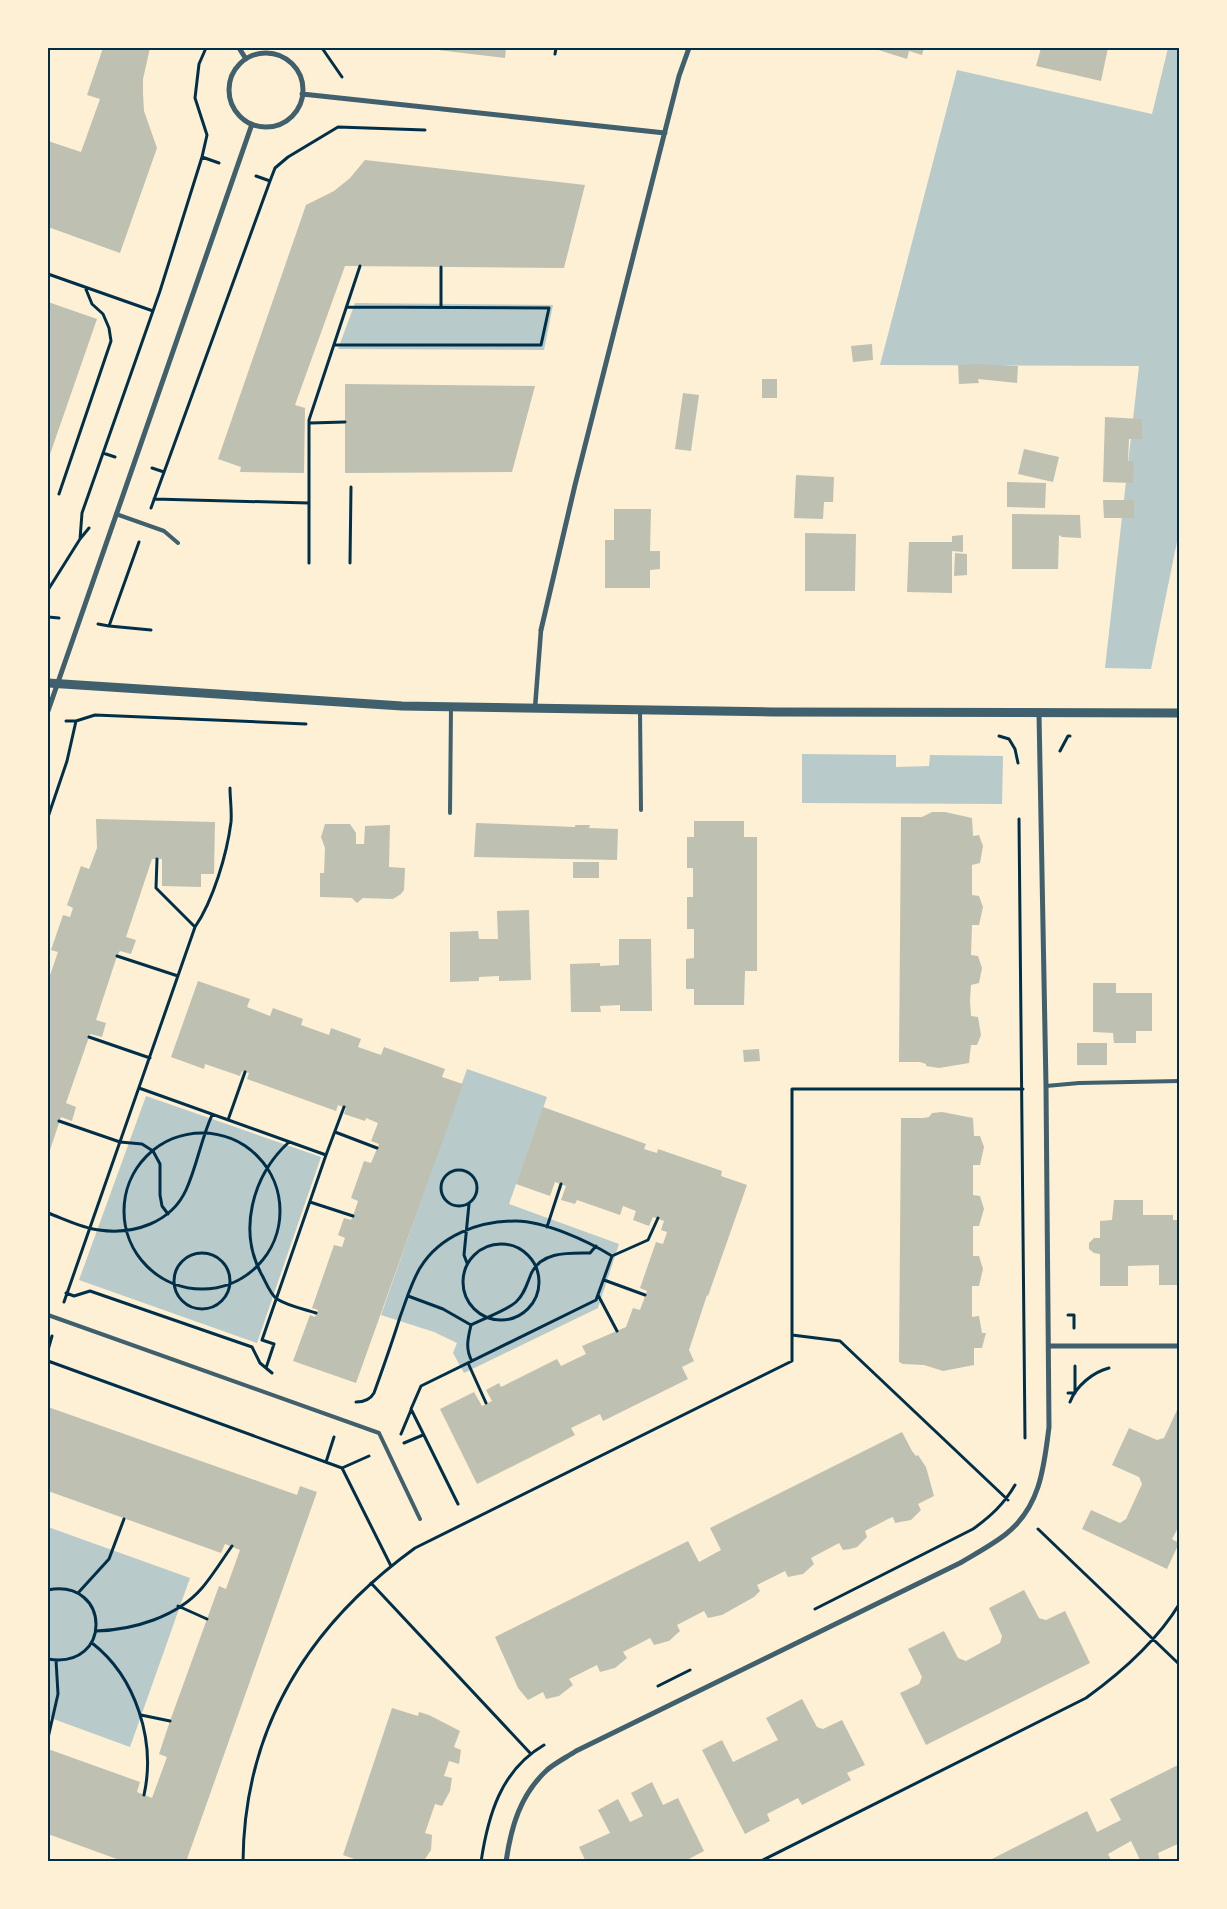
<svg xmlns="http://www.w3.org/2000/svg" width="1227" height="1909" font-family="'Zilla Slab',serif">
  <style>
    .green { fill: #b9caca }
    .building { fill: #bec0b2 }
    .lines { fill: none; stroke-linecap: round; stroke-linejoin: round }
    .path { stroke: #003049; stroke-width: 3 }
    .service { stroke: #3f606c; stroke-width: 4 }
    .pedestrian { stroke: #3f606c; stroke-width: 4.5 }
    .minor { stroke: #3f606c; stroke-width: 5 }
    .tertiary { stroke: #3f606c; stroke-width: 9 }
    .neatline { fill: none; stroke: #003049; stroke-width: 2 }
  </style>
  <rect width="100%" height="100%" fill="#fdf0d5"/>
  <path class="green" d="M1168,48H1179L1180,527L1151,669L1105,668L1139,366L880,365L957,70L1152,114Z
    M355,303L553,305L544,350L338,349Z
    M802,754L896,755V767L929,766L930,755L1003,756L1002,804L802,803Z
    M467,1069L547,1097L509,1204L619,1244L598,1308L464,1373L453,1353L457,1343L434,1332L381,1315Z
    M146,1096L321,1157L257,1343L79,1280Z
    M48,1527L190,1578L130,1747L48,1717Z"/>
  <path class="building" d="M103,48H150L143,79V93L144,111L157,148L120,253L48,227V141L81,152L100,99L87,95Z
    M421,48H506L505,58Z
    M872,48H924L922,55L909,51L907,59Z
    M1041,48H1108L1101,81L1036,66Z
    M365,160L585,185L564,268L345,266L295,405L305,408L304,473L240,472L241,467L218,459L306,205L334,191L350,178Z
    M48,302L97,319L48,460Z
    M872,344L873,360L853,362L851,346Z
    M978,364L1018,366L1017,383L978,379L979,383L959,384L958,365Z
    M762,379H777V398H762Z
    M345,384L535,386L512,472L345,473Z
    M683,393L699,395L691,451L675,449Z
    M1105,417L1142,419V439H1129L1128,461H1134L1133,483L1103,482Z
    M1024,449L1059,457L1053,482L1018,474Z
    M796,475L834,477L833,502H824L823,519L794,518Z
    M1007,482L1046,483L1045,508L1007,507Z
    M1103,500H1134V518H1104Z
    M614,509H651L650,551H660V569L650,570V588H605V540H614Z
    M1012,514L1080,515L1081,538L1062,537L1059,535L1058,569H1012Z
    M805,533L856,534L855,591H805Z
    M963,535V552L952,551V593L907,592L909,542H952V536Z
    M955,553L967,554V575L954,576Z
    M932,812H945L972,818L973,836L979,835L983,846L980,863L972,865V895L979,896L983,907L979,925H972L971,955L978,956L982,968L979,983L971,985L970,1000L971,1016L978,1017L981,1035L977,1045H971L969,1063L939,1068L926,1066V1064L920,1062H899L901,817H922Z
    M96,819L215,822L214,874H201V887L162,886V859H152L126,937L136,940L131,954L120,951L117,956L96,1020L106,1023L102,1037L90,1034L89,1037L66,1103L76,1107L72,1121L61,1117L48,1156V981L58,952L51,950L63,915L70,917L73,908L67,905L81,866L89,869L97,848Z
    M694,821H744V837H757V971H745L744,1005H694V989H686V959L694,958V929H687V897H693V868H687V837H694Z
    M476,823L575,827V825H590L589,828L618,829L617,860L474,857Z
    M325,824H350L356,833V844H364L365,826L390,825L389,867L405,868L404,890L401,894L393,899L363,898L357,903L352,898L320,897V873H324L325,848L321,837Z
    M573,862H599V878H573Z
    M529,910L531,980L499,981V976L479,977V981L450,982V932L478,931L479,939H498L497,911Z
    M619,939H651L652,1011H620V1005L600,1006L601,1012H571L570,964L600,963V966L619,965Z
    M198,981L250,999L247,1007L270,1016L273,1008L303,1019L301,1025L329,1035L331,1028L361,1039L358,1047L381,1055L384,1047L445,1069L442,1077L463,1084L356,1383L293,1361L310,1315L315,1317L318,1310L312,1308L334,1245L342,1247L345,1238L338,1235L344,1218L351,1220L353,1216L358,1201L351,1198L364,1161L371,1163L379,1144L371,1141L378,1123L366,1118L365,1121L344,1114L346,1108L338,1105L336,1111L247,1079L249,1073L242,1071L240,1076L205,1064L204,1069L171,1057Z
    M1093,983H1116V993H1152V1031H1136V1043H1114L1113,1033L1093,1032Z
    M1077,1043H1107V1065H1077Z
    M759,1049L760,1061L744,1062L743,1050Z
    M543,1107L646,1144L644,1149L657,1153L658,1149L722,1171L721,1176L747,1185L708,1296L707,1295L689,1350L694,1361L682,1367L688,1379L603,1421L600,1414L571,1428L575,1435L477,1484L440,1409L474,1392L482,1406L492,1401L486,1390L499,1383L501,1387L557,1359L561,1366L586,1354L582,1346L626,1327L633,1308L640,1310L647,1291L640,1288L656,1242L663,1244L667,1232L661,1230L664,1221L653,1217L649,1226L633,1220L636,1211L623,1206L620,1215L577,1200L575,1204L561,1200L566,1186L555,1182L550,1196L516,1184Z
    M942,1112L973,1118L974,1136H980L984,1147L980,1165H973V1195L980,1196L984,1209L979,1226H973V1256H979L983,1269L979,1286H972V1317L979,1316L982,1333H986L982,1348H974V1365L943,1371L924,1365L903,1364L899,1362L901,1118H923L929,1117L932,1113Z
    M1114,1200H1143V1215H1173V1220H1180V1285H1159V1265L1128,1266V1286H1100V1254L1094,1253L1089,1249V1243L1094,1238H1100V1221L1112,1220Z
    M48,1407L297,1495L300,1486L317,1492L186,1862H125L48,1834V1749L140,1782L137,1792L152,1798L167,1757L159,1754L170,1721L219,1586L226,1589L240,1550L225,1544L221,1553L48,1491Z
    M1178,1408L1180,1524L1172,1539L1179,1543L1167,1569L1082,1529L1091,1510L1120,1523L1126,1519L1142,1484L1139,1477L1112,1465L1129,1428L1157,1440L1164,1438Z
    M902,1432L912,1451L916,1456L918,1455L926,1467L934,1496L918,1504L921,1510L911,1520L895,1523L893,1517L888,1519L865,1531L867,1537L857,1547L850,1549L843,1550L839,1543L811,1558L814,1564L803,1574L788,1577L785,1571L757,1585L760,1591L754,1597L722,1615L708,1618L704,1611L677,1625L680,1631L669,1641L654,1645L650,1638L623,1652L627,1658L615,1668L600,1672L597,1665L569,1679L573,1685L559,1696L546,1699L543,1692L528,1700L518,1688L495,1637L688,1541L699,1562L721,1550L710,1528Z
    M1024,1590L1039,1618L1046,1620L1065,1611L1090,1663L926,1745L900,1693L919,1684L922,1677L908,1649L944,1631L958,1658L966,1661L1000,1643L1002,1636L989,1608Z
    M802,1699L817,1727L823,1729L842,1720L865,1765L847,1773L851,1780L802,1805L798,1798L767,1814L770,1821L745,1834L702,1750L722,1740L733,1762L778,1740L766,1718Z
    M392,1708L418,1716L419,1712L429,1715L460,1731L454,1747L461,1750L459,1764L449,1761L444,1776L452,1778L450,1791L442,1806L435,1804L425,1833L432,1835L431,1850L423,1862H363L343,1855Z
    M1180,1764V1843L1158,1853L1160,1862H1141L1131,1841L1108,1854L1112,1862H986L1087,1811L1097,1832L1121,1820L1110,1799Z
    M652,1782L663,1805L678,1798L704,1851L683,1862H586L579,1847L610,1833L598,1810L618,1799L630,1822L643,1816L631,1793Z"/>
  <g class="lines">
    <path class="path" d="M322,48L342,77
      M555,54L556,48
      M202,157L207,135L195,98L199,64L206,48
      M256,176L270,181L275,168L288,157L338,127L425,130
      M48,274L153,311
      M441,307V267
      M334,345H541L549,308L347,307
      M310,423L345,422
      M103,453L115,457
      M152,468L164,472
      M59,494L111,341L109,328L103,314L92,304L85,287
      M154,499L309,503V420L360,266
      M151,508L270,181
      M80,539L82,513L160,291L202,157L219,163
      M309,563V503
      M350,563L351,487
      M48,590L80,539L89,528
      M48,617L59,618
      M98,624L109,626L139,542
      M109,626L151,630
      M66,721H76L95,715L306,724
      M999,736L1009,739L1015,749L1018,763
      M1060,751L1068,736H1070
      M48,817L67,761L76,721
      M1019,819L1025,1438
      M157,859L156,888L195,927
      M117,956L178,976
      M89,1037L150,1058
      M139,1088L326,1155L262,1340L274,1344L266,1368
      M228,1120L245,1072
      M59,1121L120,1142L142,1144L153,1151L160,1164V1195L162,1206L168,1214
      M335,1132L377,1148
      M124 1211a78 78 0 1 1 156 0a78 78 0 1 1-156 0Z
      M289,1142C252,1176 237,1232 263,1277C266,1283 271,1295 277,1299C288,1306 304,1309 316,1313
      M326,1155L344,1107
      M441 1188a18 18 0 1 1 36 0a18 18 0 1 1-36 0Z
      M310,1202L353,1216
      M48,1215V1213C64,1219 82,1228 99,1230C133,1235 171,1223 186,1190C197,1166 201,1139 212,1115
      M547,1227L561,1184
      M463 1282a38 38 0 1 1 76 0a38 38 0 1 1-76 0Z
      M174 1281a28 28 0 1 1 56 0a28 28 0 1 1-56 0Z
      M612,1256L648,1240L658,1218
      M467,1263L464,1255L469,1204
      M604,1280L645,1295
      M66,1293L74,1296L90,1291L252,1347L260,1363L272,1373
      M598,1295L617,1331
      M408,1296L443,1309L471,1325C468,1338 465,1349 472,1361
      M64,1302L195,927C213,901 227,854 231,822C232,811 230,799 230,788
      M1068,1315H1074V1328
      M471,1325C484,1318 506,1311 516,1302C524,1295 527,1284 531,1274C541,1251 569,1253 590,1253L596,1246
      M792,1335L840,1341L1008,1500
      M48,1350L52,1336
      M48,1361L342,1468L391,1566
      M468,1363L486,1403
      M1068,1393H1075V1366
      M356,1402C363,1402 370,1400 374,1393C383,1368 392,1343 400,1317C406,1301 411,1283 420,1268C440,1235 479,1221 516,1221C544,1221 588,1241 612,1256L596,1300L421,1386L411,1409L458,1504
      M1070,1402C1076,1386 1093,1372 1109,1368
      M401,1434L411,1410
      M404,1443L423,1435
      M326,1462L334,1437
      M342,1468L369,1456
      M1038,1529L1180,1665
      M371,1583L531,1754
      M48,1590C111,1578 113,1670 48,1659
      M78,1593L109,1559L124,1519
      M178,1606L207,1619
      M815,1609L973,1529C991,1516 1004,1504 1015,1485
      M96,1631C133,1630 177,1617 202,1588C213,1575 222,1560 232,1546
      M92,1643C136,1677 156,1741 144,1795
      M658,1686L690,1670
      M141,1715L170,1721
      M48,1738L58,1694L56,1660
      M243,1862C244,1728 309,1625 415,1548L792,1361V1089H1023
      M481,1862C488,1815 501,1770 544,1745
      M759,1862L1086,1698C1122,1672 1157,1641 1180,1603"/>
    <path class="service" d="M116,514L164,531L178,543
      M640,710L641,810
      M450,813L451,707
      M1046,1086L1079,1083L1180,1081
      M48,1315L379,1433L420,1519"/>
    <path class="pedestrian" d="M535,708L541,630"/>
    <path class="minor" d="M239,48L246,59
      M229 90a37 37 0 1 1 74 0a37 37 0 1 1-74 0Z
      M302,94L665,133
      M541,630L575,485L679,76L689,48
      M48,711L252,124
      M1049,1346H1180
      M506,1862C511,1827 520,1795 547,1770C555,1763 567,1757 576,1751L960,1563C975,1554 992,1545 1006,1534C1040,1507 1044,1468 1049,1427L1046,1086L1039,713"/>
    <path class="tertiary" d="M48,683L402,706L772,712L1180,713"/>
  </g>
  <rect width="1227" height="1909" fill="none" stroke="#fdf0d5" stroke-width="98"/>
  <rect x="49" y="49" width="1129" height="1811" class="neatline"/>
</svg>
